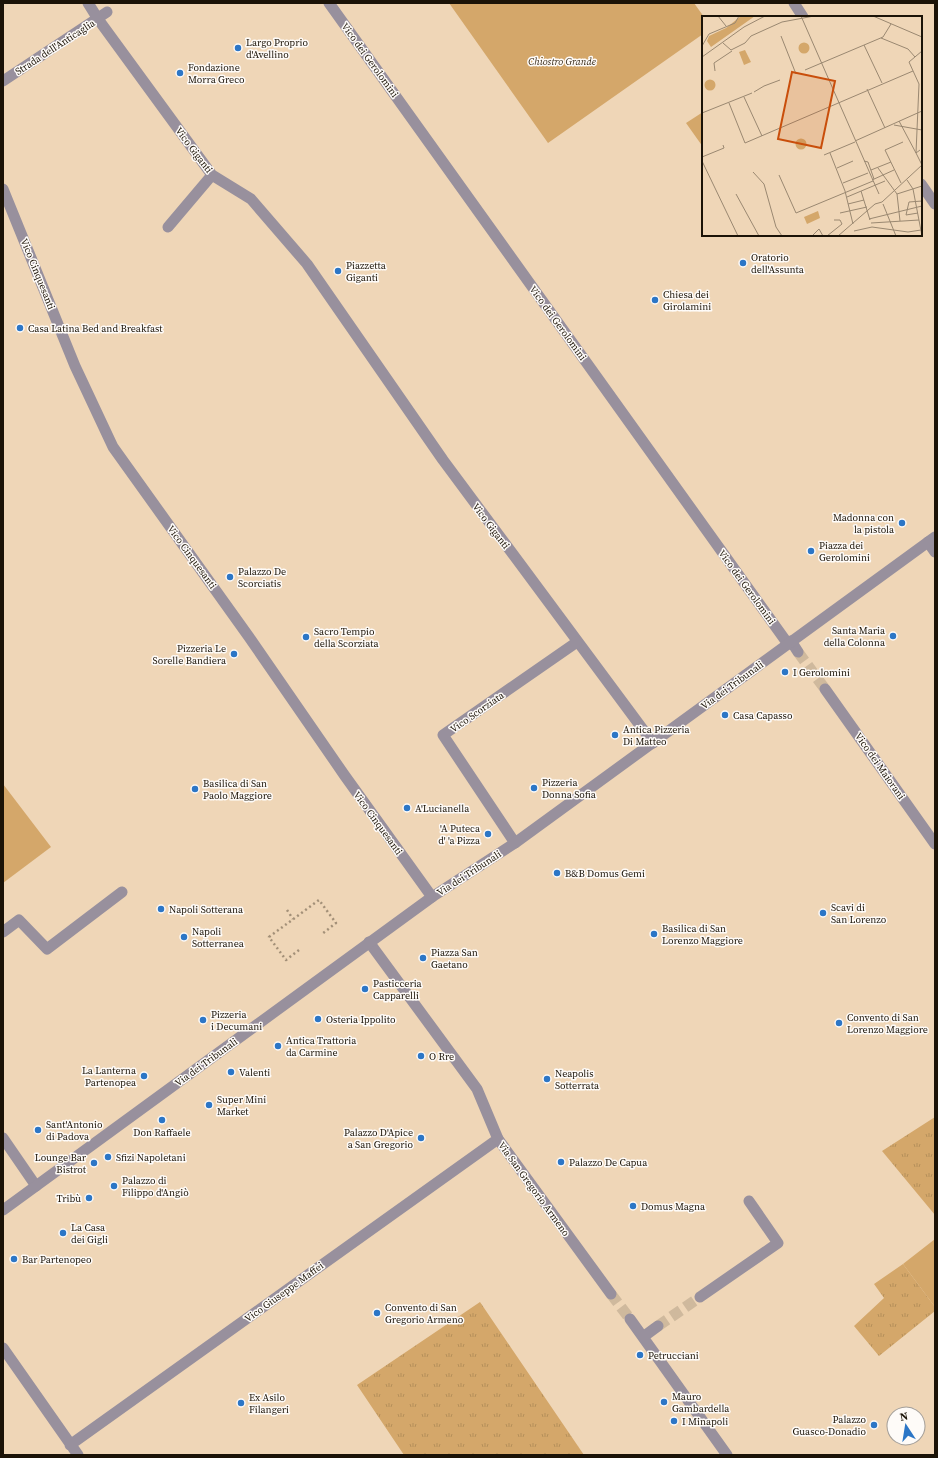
<svg xmlns="http://www.w3.org/2000/svg" width="938" height="1458" font-family="'Source Serif 4',serif">
  <style>
    .grass { fill: url(#grass-tufts) }
    .garden { fill: #d4a76a }
    .lines { fill: none; stroke-linecap: round; stroke-linejoin: round }
    .pedestrian-tunnel { stroke: #cfb99d; stroke-width: 11; stroke-dasharray: 11 5.5; stroke-linecap: butt }
    .path { stroke: #a39078; stroke-width: 2.5; stroke-dasharray: 2 3; stroke-linecap: butt }
    .service { stroke: #98909d; stroke-width: 11 }
    .pedestrian { stroke: #98909d; stroke-width: 11 }
    .minor { stroke: #98909d; stroke-width: 11 }
    .poi-dot { fill: #2c76c6; stroke: #fefbf8; stroke-width: 1.5 }
    .labels { text-anchor: middle; dominant-baseline: central; stroke-width: 3; stroke-linejoin: round; paint-order: stroke }
    .poi-label { font-size: 10px; fill: #1b1307; stroke: #fefbf8; text-anchor: start }
    .street-label { font-size: 10px; fill: #1b1307; stroke: #fefbf8 }
    .park-label { font-size: 10px; font-style: italic; fill: #362815; stroke: #fefbf8 }
    .inset-road { fill: none; stroke: #9a8871; stroke-width: 1 }
    .view { fill: #c94e0b; fill-opacity: 0.15; stroke: #c94e0b; stroke-width: 2 }
    .inset-edge { fill: none; stroke: #1b1307; stroke-width: 2 }
  </style>
  <defs>
    <pattern id="grass-tufts" width="24" height="20" patternUnits="userSpaceOnUse"><rect width="24" height="20" fill="#d4a76a"/><path d="M3 7l-1-3M5 7V3M7 7l1-3M15 17l-1-3M17 17v-4M19 17l1-3" fill="none" stroke="#b58f5a"/></pattern>
  </defs>
  <rect width="100%" height="100%" fill="#efd6b7"/>
  <path class="grass" d="M935,1117V1215L882,1151Z
    M903,1264L935,1307V1311L879,1356L854,1326L884,1298L874,1284Z
    M480,1302L584,1455H404L357,1385Z"/>
  <path class="garden" d="M449,3H694L704,17L703,34L548,143Z
    M703,112V147L686,123Z
    M3,784L51,847L3,883Z
    M935,1239V1307L903,1264Z"/>
  <g class="lines">
    <path class="pedestrian-tunnel" d="M798,652L825,689
      M611,1294L630,1319
      M658,1326L700,1297"/>
    <path class="path" d="M287,910L293,919
      M299,950L286,960L269,937L319,900L336,923L322,934"/>
    <path class="service" d="M329,3L788,644
      M98,19L212,175L251,199L307,264L443,460L653,743
      M3,189L75,366L113,447L249,637L345,776L432,897
      M168,227L212,175
      M3,932L19,920L47,949L122,892
      M3,1348L78,1455
      M70,1445L498,1139L477,1089L369,942"/>
    <path class="pedestrian" d="M928,542L935,552
      M791,641L798,652
      M825,689L935,844
      M515,843L443,735L577,642
      M3,1138L36,1186
      M498,1139L611,1294
      M700,1297L778,1243L749,1201
      M630,1319L727,1455
      M643,1337L658,1326"/>
    <path class="minor" d="M88,3L98,19
      M794,3L803,17
      M3,81L107,12
      M921,184L935,204
      M3,1210L432,897L515,843L935,537"/>
  </g>
  <g class="poi-dot">
    <circle cx="238" cy="48" r="4"/>
    <circle cx="180" cy="73" r="4"/>
    <circle cx="743" cy="263" r="4"/>
    <circle cx="338" cy="271" r="4"/>
    <circle cx="655" cy="300" r="4"/>
    <circle cx="20" cy="328" r="4"/>
    <circle cx="902" cy="523" r="4"/>
    <circle cx="811" cy="551" r="4"/>
    <circle cx="230" cy="577" r="4"/>
    <circle cx="893" cy="636" r="4"/>
    <circle cx="306" cy="637" r="4"/>
    <circle cx="234" cy="654" r="4"/>
    <circle cx="785" cy="672" r="4"/>
    <circle cx="725" cy="715" r="4"/>
    <circle cx="615" cy="735" r="4"/>
    <circle cx="534" cy="788" r="4"/>
    <circle cx="195" cy="789" r="4"/>
    <circle cx="407" cy="808" r="4"/>
    <circle cx="488" cy="834" r="4"/>
    <circle cx="557" cy="873" r="4"/>
    <circle cx="161" cy="909" r="4"/>
    <circle cx="823" cy="913" r="4"/>
    <circle cx="654" cy="934" r="4"/>
    <circle cx="184" cy="937" r="4"/>
    <circle cx="423" cy="958" r="4"/>
    <circle cx="365" cy="989" r="4"/>
    <circle cx="318" cy="1019" r="4"/>
    <circle cx="203" cy="1020" r="4"/>
    <circle cx="839" cy="1023" r="4"/>
    <circle cx="278" cy="1046" r="4"/>
    <circle cx="421" cy="1056" r="4"/>
    <circle cx="231" cy="1072" r="4"/>
    <circle cx="144" cy="1076" r="4"/>
    <circle cx="547" cy="1079" r="4"/>
    <circle cx="209" cy="1105" r="4"/>
    <circle cx="162" cy="1120" r="4"/>
    <circle cx="38" cy="1130" r="4"/>
    <circle cx="421" cy="1138" r="4"/>
    <circle cx="108" cy="1157" r="4"/>
    <circle cx="561" cy="1162" r="4"/>
    <circle cx="94" cy="1163" r="4"/>
    <circle cx="114" cy="1186" r="4"/>
    <circle cx="89" cy="1198" r="4"/>
    <circle cx="633" cy="1206" r="4"/>
    <circle cx="63" cy="1233" r="4"/>
    <circle cx="14" cy="1259" r="4"/>
    <circle cx="377" cy="1313" r="4"/>
    <circle cx="640" cy="1355" r="4"/>
    <circle cx="664" cy="1402" r="4"/>
    <circle cx="241" cy="1403" r="4"/>
    <circle cx="674" cy="1421" r="4"/>
    <circle cx="874" cy="1425" r="4"/>
  </g>
  <g class="labels">
    <g class="poi-label">
      <text x="246" y="42">Largo Proprio<tspan x="246" dy="12">d'Avellino</tspan></text>
      <text x="188" y="67">Fondazione<tspan x="188" dy="12">Morra Greco</tspan></text>
      <text x="751" y="257">Oratorio<tspan x="751" dy="12">dell'Assunta</tspan></text>
      <text x="346" y="265">Piazzetta<tspan x="346" dy="12">Giganti</tspan></text>
      <text x="663" y="294">Chiesa dei<tspan x="663" dy="12">Girolamini</tspan></text>
      <text x="28" y="328">Casa Latina Bed and Breakfast</text>
      <text x="894" y="517" text-anchor="end">Madonna con<tspan x="894" dy="12">la pistola</tspan></text>
      <text x="819" y="545">Piazza dei<tspan x="819" dy="12">Gerolomini</tspan></text>
      <text x="238" y="571">Palazzo De<tspan x="238" dy="12">Scorciatis</tspan></text>
      <text x="885" y="630" text-anchor="end">Santa Maria<tspan x="885" dy="12">della Colonna</tspan></text>
      <text x="314" y="631">Sacro Tempio<tspan x="314" dy="12">della Scorziata</tspan></text>
      <text x="226" y="648" text-anchor="end">Pizzeria Le<tspan x="226" dy="12">Sorelle Bandiera</tspan></text>
      <text x="793" y="672">I Gerolomini</text>
      <text x="733" y="715">Casa Capasso</text>
      <text x="623" y="729">Antica Pizzeria<tspan x="623" dy="12">Di Matteo</tspan></text>
      <text x="542" y="782">Pizzeria<tspan x="542" dy="12">Donna Sofia</tspan></text>
      <text x="203" y="783">Basilica di San<tspan x="203" dy="12">Paolo Maggiore</tspan></text>
      <text x="415" y="808">A'Lucianella</text>
      <text x="480" y="828" text-anchor="end">'A Puteca<tspan x="480" dy="12">d' 'a Pizza</tspan></text>
      <text x="565" y="873">B&amp;B Domus Gemi</text>
      <text x="831" y="907">Scavi di<tspan x="831" dy="12">San Lorenzo</tspan></text>
      <text x="169" y="909">Napoli Sotterana</text>
      <text x="662" y="928">Basilica di San<tspan x="662" dy="12">Lorenzo Maggiore</tspan></text>
      <text x="192" y="931">Napoli<tspan x="192" dy="12">Sotterranea</tspan></text>
      <text x="431" y="952">Piazza San<tspan x="431" dy="12">Gaetano</tspan></text>
      <text x="373" y="983">Pasticceria<tspan x="373" dy="12">Capparelli</tspan></text>
      <text x="211" y="1014">Pizzeria<tspan x="211" dy="12">i Decumani</tspan></text>
      <text x="847" y="1017">Convento di San<tspan x="847" dy="12">Lorenzo Maggiore</tspan></text>
      <text x="326" y="1019">Osteria Ippolito</text>
      <text x="286" y="1040">Antica Trattoria<tspan x="286" dy="12">da Carmine</tspan></text>
      <text x="429" y="1056">O Rre</text>
      <text x="136" y="1070" text-anchor="end">La Lanterna<tspan x="136" dy="12">Partenopea</tspan></text>
      <text x="239" y="1072">Valenti</text>
      <text x="555" y="1073">Neapolis<tspan x="555" dy="12">Sotterrata</tspan></text>
      <text x="217" y="1099">Super Mini<tspan x="217" dy="12">Market</tspan></text>
      <text x="46" y="1124">Sant'Antonio<tspan x="46" dy="12">di Padova</tspan></text>
      <text x="162" y="1132" text-anchor="middle">Don Raffaele</text>
      <text x="413" y="1132" text-anchor="end">Palazzo D'Apice<tspan x="413" dy="12">a San Gregorio</tspan></text>
      <text x="86" y="1157" text-anchor="end">Lounge Bar<tspan x="86" dy="12">Bistrot</tspan></text>
      <text x="116" y="1157">Sfizi Napoletani</text>
      <text x="569" y="1162">Palazzo De Capua</text>
      <text x="122" y="1180">Palazzo di<tspan x="122" dy="12">Filippo d'Angiò</tspan></text>
      <text x="81" y="1198" text-anchor="end">Tribù</text>
      <text x="641" y="1206">Domus Magna</text>
      <text x="71" y="1227">La Casa<tspan x="71" dy="12">dei Gigli</tspan></text>
      <text x="22" y="1259">Bar Partenopeo</text>
      <text x="385" y="1307">Convento di San<tspan x="385" dy="12">Gregorio Armeno</tspan></text>
      <text x="648" y="1355">Petrucciani</text>
      <text x="672" y="1396">Mauro<tspan x="672" dy="12">Gambardella</tspan></text>
      <text x="249" y="1397">Ex Asilo<tspan x="249" dy="12">Filangeri</tspan></text>
      <text x="866" y="1419" text-anchor="end">Palazzo<tspan x="866" dy="12">Guasco-Donadio</tspan></text>
      <text x="682" y="1421">I Minapoli</text>
    </g>
    <g class="street-label">
      <text transform="translate(55 47) rotate(-33)">Strada dell'Anticaglia</text>
      <text transform="translate(370 60) rotate(54)">Vico dei Gerolomini</text>
      <text transform="translate(194 150) rotate(53)">Vico Giganti</text>
      <text transform="translate(38 274) rotate(68)">Vico Cinquesanti</text>
      <text transform="translate(558 323) rotate(54)">Vico dei Gerolomini</text>
      <text transform="translate(491 526) rotate(53)">Vico Giganti</text>
      <text transform="translate(192 557) rotate(54)">Vico Cinquesanti</text>
      <text transform="translate(747 587) rotate(54)">Vico dei Gerolomini</text>
      <text transform="translate(732 685) rotate(-36)">Via dei Tribunali</text>
      <text transform="translate(477 712) rotate(-35)">Vico Scorziata</text>
      <text transform="translate(880 766) rotate(55)">Vico dei Maiorani</text>
      <text transform="translate(378 823) rotate(54)">Vico Cinquesanti</text>
      <text transform="translate(469 873) rotate(-33)">Via dei Tribunali</text>
      <text transform="translate(206 1062) rotate(-36)">Via dei Tribunali</text>
      <text transform="translate(534 1189) rotate(54)">Via San Gregorio Armeno</text>
      <text transform="translate(284 1292) rotate(-36)">Vico Giuseppe Maffei</text>
    </g>
    <g class="park-label">
      <text x="562" y="61">Chiostro Grande</text>
    </g>
  </g>
  <g transform="translate(702 16)">
    <rect width="220" height="220" fill="#efd6b7"/>
    <path d="M39,0H53L9,31L5,25L7,20L24,12ZM93.5 128a5.5 5.5 0 1 1 11 0a5.5 5.5 0 1 1-11 0ZM116,195L118,202L105,208L102,201Z" fill="#d4a76a"/>
    <path d="M96.5 32a5.5 5.5 0 1 1 11 0a5.5 5.5 0 1 1-11 0ZM43,34L49,46L42,49L37,36ZM2.5 69a5.5 5.5 0 1 1 11 0a5.5 5.5 0 1 1-11 0Z" fill="#d4a76a"/>
    <path class="inset-road" d="M16,0L24,10M99,0L177,178M171,0L220,21M79,20L94,58M179,22L206,33L213,41M21,27L29,34L43,27L49,20L80,6L112,0M162,29L180,67M0,30L7,18L33,7L37,0M0,41L42,11L63,0M103,54L181,21L189,8M13,55L12,47L30,35M165,73L183,112M52,76L62,70L78,64M42,81L60,120M27,87L43,127L211,55M0,97L50,77M197,105L214,137L218,134M192,109L220,114M153,125L220,95M128,137L143,175L151,208M122,139L153,126M0,141L22,132L21,129M0,145L36,220M162,145L166,146L172,163M220,149L214,137L217,68L207,46L220,35M135,152L151,145M176,152L195,178L198,205M169,154L189,146M51,156L62,168L74,211L80,220M77,159L94,197L171,165M170,164L192,154M205,164L211,173L220,220M141,167L166,157M199,167L183,134L201,126M159,175L168,204M34,178L57,220M195,178L220,170M145,181L183,165M146,188L162,184M181,188L194,220M138,197L165,191M216,197L204,199L207,186L220,185M167,203L220,190M169,207L217,204M152,215L170,211L206,216L219,214M110,220L117,213L121,220M125,220L140,208L138,204H132M136,220L173,188L180,186L220,149"/>
    <path class="view" d="M90,56L133,65L119,132L76,123Z"/>
    <rect width="220" height="220" class="inset-edge"/>
  </g>
  <rect width="938" height="1458" fill="none" stroke="#1b1307" stroke-width="8"/>
  <g transform="translate(906 1426) rotate(348)"><circle r="19" fill="#fefbf8" stroke="#a39e98"/>
  <path d="M0-3L7 15L0 10L-7 15Z" fill="#2c76c6"/>
  <text y="-6" font-size="11" font-weight="bold" text-anchor="middle" fill="#1b1307">N</text>
  </g>
</svg>
